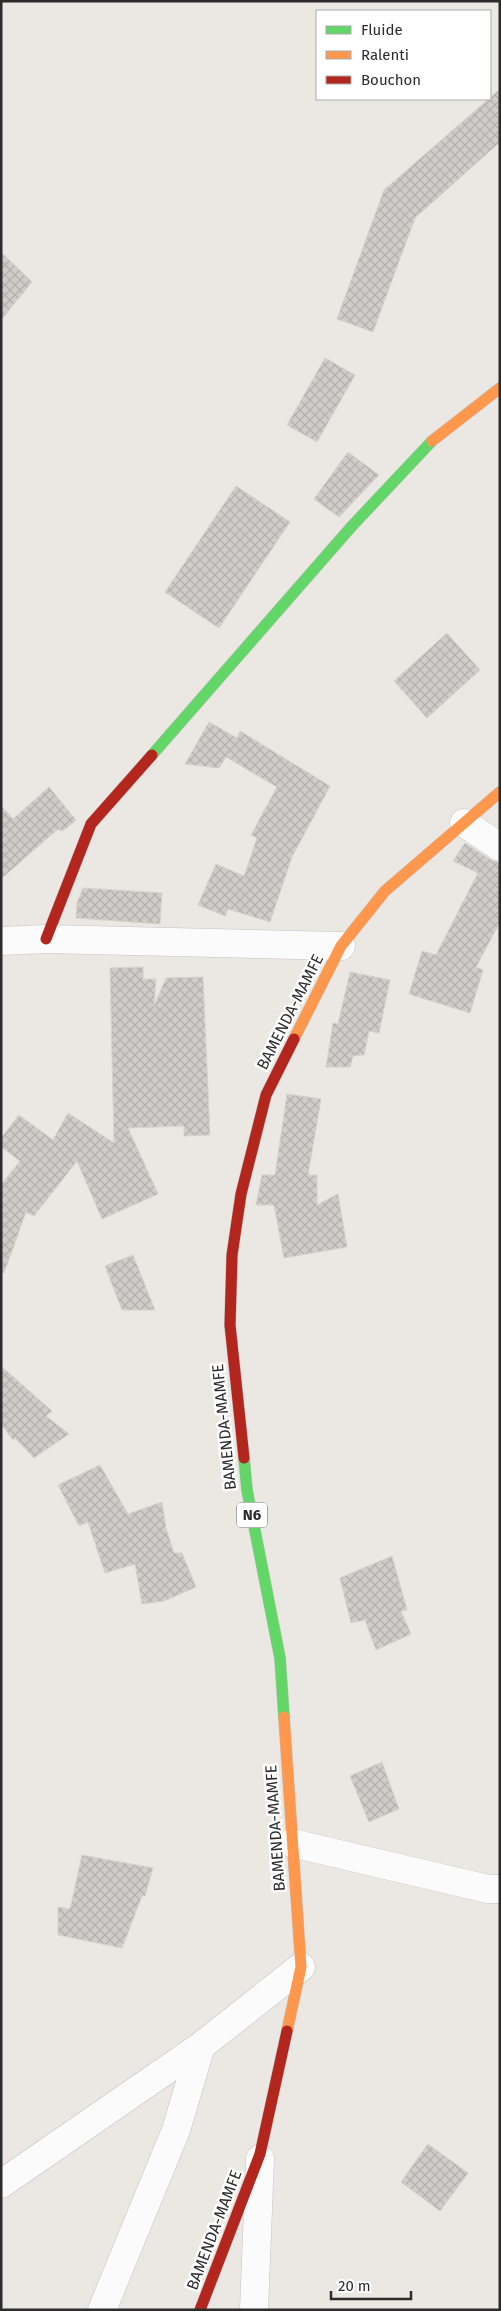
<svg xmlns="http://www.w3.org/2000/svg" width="501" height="2311" font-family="'Fira Sans',sans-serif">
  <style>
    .building { fill: url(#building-cross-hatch); stroke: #d6d3ce }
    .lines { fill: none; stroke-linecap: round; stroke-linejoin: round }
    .street-casing { stroke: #c4c3c3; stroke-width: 29 }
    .fast-casing { stroke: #c4c3c3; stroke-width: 12 }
    .slow-casing { stroke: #c4c3c3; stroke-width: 12 }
    .jam-casing { stroke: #c4c3c3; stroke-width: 12 }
    .street { stroke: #fcfbfb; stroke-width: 28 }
    .fast { stroke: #63d668; stroke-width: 11 }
    .slow { stroke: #ff974d; stroke-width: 11 }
    .jam { stroke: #b3261e; stroke-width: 11 }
    .labels { text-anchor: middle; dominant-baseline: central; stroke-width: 5; stroke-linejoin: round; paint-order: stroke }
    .shield { fill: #fff; stroke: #6b6b6b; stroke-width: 1 }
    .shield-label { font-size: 15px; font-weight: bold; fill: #2c2c2c }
    .street-label { font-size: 16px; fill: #2c2c2c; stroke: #fff }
  </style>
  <defs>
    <pattern id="building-cross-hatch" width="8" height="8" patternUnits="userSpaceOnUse" patternTransform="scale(1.25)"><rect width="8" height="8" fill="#d0cdc9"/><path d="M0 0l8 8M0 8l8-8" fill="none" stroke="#b3b0ad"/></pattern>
  </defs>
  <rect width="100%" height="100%" fill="#ebe7e2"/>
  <path class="building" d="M500,89V142L415,218L373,332L337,319L384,190Z
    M1,252L32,282L1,320Z
    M325,358L355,375L317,442L287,425Z
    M348,452L379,475L339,517L314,499Z
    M236,486L290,522L219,628L165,592Z
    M447,633L480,670L427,718L394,681Z
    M209,722L237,738L240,731L330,786L292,857L270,922L228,909L225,916L198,905L216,864L244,876L257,838L251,835L277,787L226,757L219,768L185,764Z
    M49,787L76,820L63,831L58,829L1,879V806L13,819Z
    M465,843L491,860L500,863V922L476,967L483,970L470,1013L409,994L422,951L436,955L478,873L453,861Z
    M83,888L162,893L160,924L76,918L77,903Z
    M143,967V979H156L154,1006L166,978L203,977L210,1135L184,1136V1126L128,1128L158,1194L102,1219L77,1161L34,1216L26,1212L4,1273L1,1272V1185L20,1161L1,1147V1138L19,1115L53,1140L68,1113L114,1143L110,968Z
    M350,972L390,980L379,1033L369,1031L364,1055L353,1056L350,1067H326L333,1023L338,1024Z
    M287,1094L321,1099L308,1175H317V1205L338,1194L347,1247L284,1258L274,1205H256L262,1175H275Z
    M133,1255L155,1310H122L105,1266Z
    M1,1366L52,1411L46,1416L69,1434L34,1458L15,1438L13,1440L1,1424Z
    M100,1465L128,1514L162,1502L166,1528L174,1553H182L196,1587L164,1601L142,1604L135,1564L105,1573L88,1522L79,1526L58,1485Z
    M392,1556L407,1610L401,1611L411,1634L376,1650L365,1620L351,1623L340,1578Z
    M382,1762L399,1809L369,1822L350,1776Z
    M82,1855L153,1868L145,1896H142L122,1948L58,1935V1907L70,1909Z
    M428,2144L468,2173L440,2211L401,2182Z"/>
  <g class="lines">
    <g class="street-casing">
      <path id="street" d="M464,823L500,847
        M1,941L46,939L341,946
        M292,1843L488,1889H500
        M1,2184L201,2046L301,1967
        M102,2310L176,2130L201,2046
        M254,2310L260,2159"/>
    </g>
    <g class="fast-casing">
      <path id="fast" d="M152,755L352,526L432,441
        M244,1458L247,1490L280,1658L284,1717"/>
    </g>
    <g class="slow-casing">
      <path id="slow" d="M432,441L500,388
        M294,1039L341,946L385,891L500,792
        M284,1717L301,1967L287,2031"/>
    </g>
    <g class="jam-casing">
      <path id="jam" d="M46,939L91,824L152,755
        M244,1458L230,1325L232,1255L241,1194L266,1095L294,1039
        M200,2310L260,2154L287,2031"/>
    </g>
    <use href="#street" class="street"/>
    <use href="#fast" class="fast"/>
    <use href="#slow" class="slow"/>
    <use href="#jam" class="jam"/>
  </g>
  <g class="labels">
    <rect class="shield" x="237" y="1502.5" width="30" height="25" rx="4"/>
    <g class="shield-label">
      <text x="252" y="1515">N6</text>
    </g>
    <g class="street-label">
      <text transform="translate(290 1012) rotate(-63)">BAMENDA-MAMFE</text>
      <text transform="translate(224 1427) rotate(-96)">BAMENDA-MAMFE</text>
      <text transform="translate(275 1828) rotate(-94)">BAMENDA-MAMFE</text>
      <text transform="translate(214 2230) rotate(-69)">BAMENDA-MAMFE</text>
    </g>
  </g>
  <rect width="501" height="2311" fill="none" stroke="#2c2c2c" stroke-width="5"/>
  <rect x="316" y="10" width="175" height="90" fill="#ffffff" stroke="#ababab"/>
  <rect x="326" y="26" width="25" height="8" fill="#63d668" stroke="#ababab"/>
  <text x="361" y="35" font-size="15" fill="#2c2c2c">Fluide</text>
  <rect x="326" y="51" width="25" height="8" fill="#ff974d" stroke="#ababab"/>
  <text x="361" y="60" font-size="15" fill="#2c2c2c">Ralenti</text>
  <rect x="326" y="76" width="25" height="8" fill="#b3261e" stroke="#ababab"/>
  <text x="361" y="85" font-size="15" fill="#2c2c2c">Bouchon</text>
  <path d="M331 2291v8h80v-8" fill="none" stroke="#2c2c2c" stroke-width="2.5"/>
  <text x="338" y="2291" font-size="15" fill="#2c2c2c" stroke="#ffffff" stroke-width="4" paint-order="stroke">20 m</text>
</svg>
